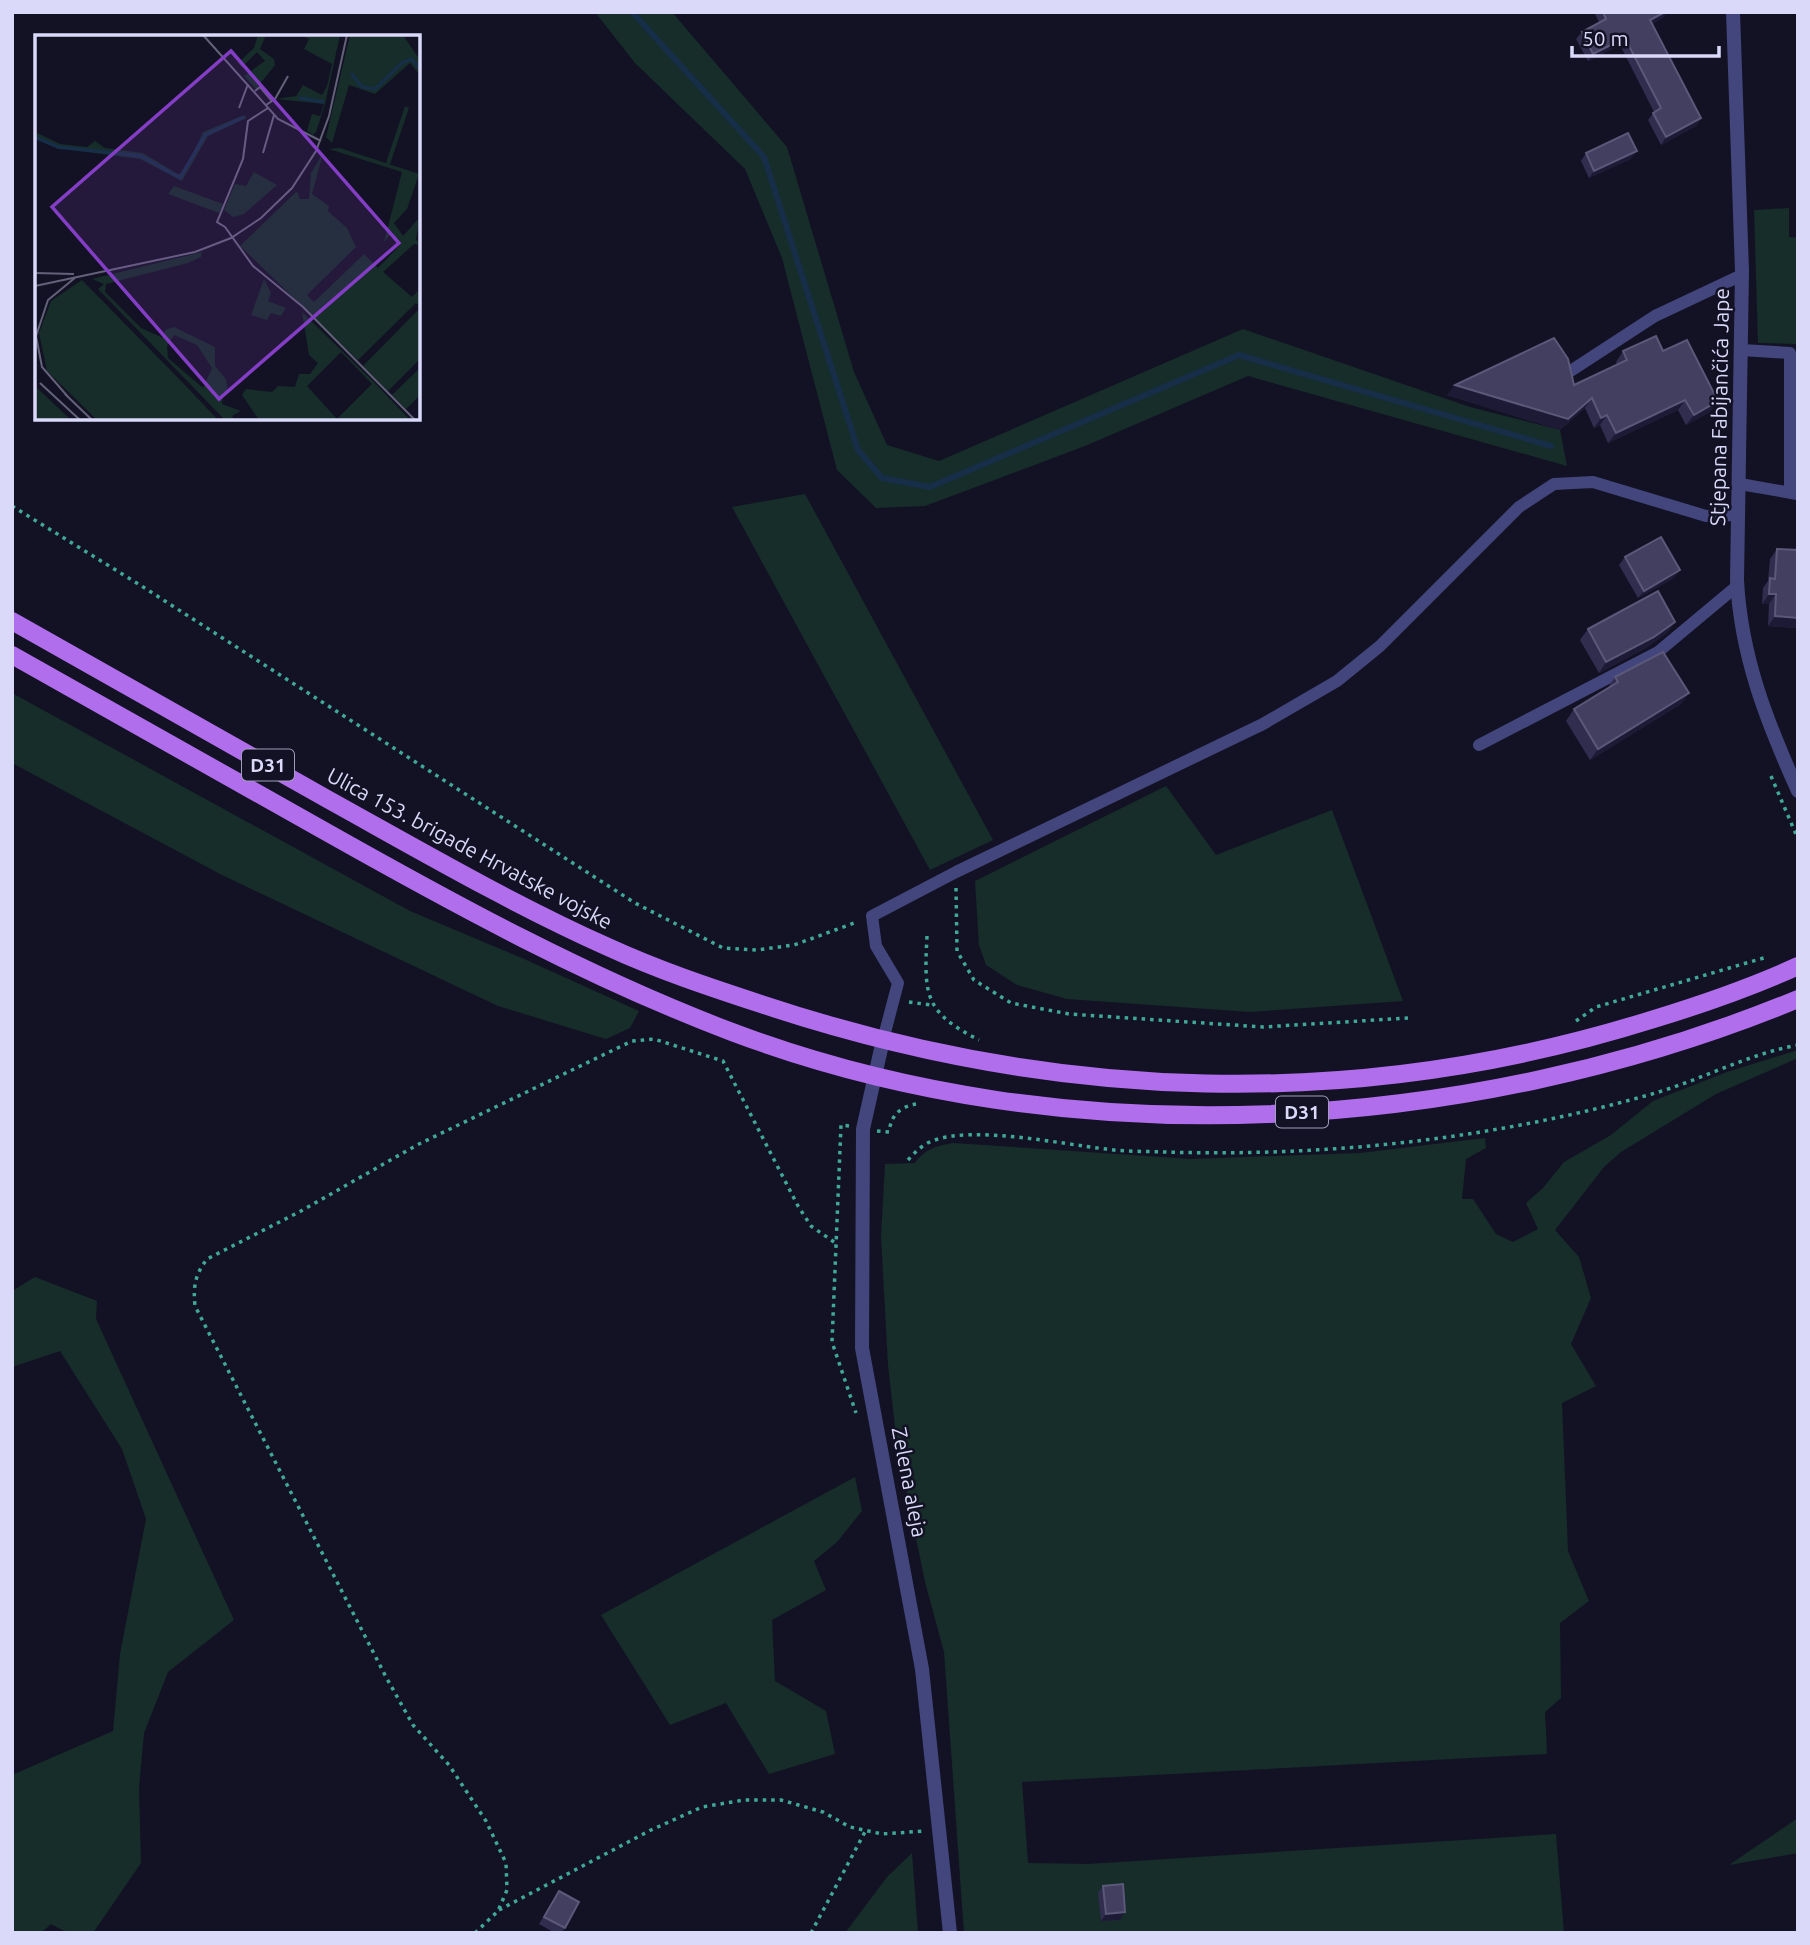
<svg xmlns="http://www.w3.org/2000/svg" width="1810" height="1945" font-family="Ubuntu,sans-serif">
  <style>
    .green { fill: #162d2a }
    .lines { fill: none; stroke-linecap: round; stroke-linejoin: round }
    .stream { stroke: #172e48; stroke-width: 6 }
    .path { stroke: #3fa898; stroke-width: 3.5; stroke-dasharray: 3.5 5; stroke-linecap: butt }
    .service { stroke: #43467d; stroke-width: 12 }
    .minor { stroke: #43467d; stroke-width: 14 }
    .primary { stroke: #b16eec; stroke-width: 18 }
    .wall { fill: #312d4f }
    .shaded-wall { fill: #1d1a36 }
    .building { fill: #433f61; stroke: #5b5879; stroke-width: 2 }
    .labels { text-anchor: middle; dominant-baseline: central; stroke-width: 5; stroke-linejoin: round; paint-order: stroke }
    .shield { fill: #131224; stroke: #9e9dba; stroke-width: 2 }
    .shield-label { font-size: 19px; font-weight: bold; fill: #dad9fa }
    .street-label { font-size: 21px; fill: #dad9fa; stroke: #131224 }
    .inset-river { fill: none; stroke: #172e48; stroke-width: 3.5 }
    .inset-road { fill: none; stroke: #63627a; stroke-width: 2 }
    .view { fill: #843dc5; fill-opacity: 0.15; stroke: #843dc5; stroke-width: 3.5 }
    .inset-edge { fill: none; stroke: #dad9fa; stroke-width: 3.5 }
  </style>
  <rect width="100%" height="100%" fill="#131224"/>
  <path class="green" d="M595,12H672L787,147L854,372L887,445L939,461L1243,329L1470,407L1560,430L1567,466L1248,376L1085,446L925,506L876,508L837,470L782,258L745,169L635,63Z
    M1789,208V237L1798,238V344L1758,343L1754,210Z
    M805,494L993,840L930,870L732,507Z
    M12,693L410,911L522,958L639,1011L630,1028L606,1039L498,1006L222,875L12,763Z
    M1166,786L1216,855L1332,810L1403,1001L1250,1012L1067,999L1017,985L986,965L979,945L975,881Z
    M1798,1050V1058L1716,1094L1621,1152L1604,1167L1555,1230L1579,1257L1591,1298L1571,1344L1596,1386L1562,1403L1568,1551L1589,1601L1560,1623L1561,1698L1545,1712L1547,1754L1022,1782L1028,1863L1088,1864L1556,1834L1564,1933H964L944,1652L925,1582L897,1444L888,1365L881,1236L885,1164L915,1163C925,1149 936,1146 953,1143L1191,1159L1360,1153L1485,1138L1486,1148L1466,1159L1462,1199H1473L1496,1234L1513,1242L1538,1229L1526,1203L1543,1188L1564,1162L1611,1135L1653,1101L1727,1072Z
    M35,1277L97,1301L96,1319L234,1620L168,1672L144,1733L139,1788L141,1863L93,1933H68L51,1924L41,1933H12V1775L113,1731L120,1654L146,1519L122,1449L60,1351L12,1367V1291Z
    M855,1477L862,1511L837,1542L814,1561L826,1590L772,1620L775,1681L826,1711L835,1754L769,1774L726,1703L670,1725L601,1615Z
    M1798,1818V1853L1729,1865Z
    M912,1853L918,1933H845L887,1877Z"/>
  <g class="lines">
    <path class="stream" d="M632,12L764,157L858,450L882,478L930,487L1239,355L1551,446"/>
    <path class="path" d="M12,506L140,585L635,903L723,948L757,950L794,945L857,922
      M1771,776L1798,839
      M956,888L957,951L974,980L1011,1003L1069,1014L1263,1027L1408,1018
      M927,936C924,995 924,1012 979,1040
      M909,1002L931,1005
      M1576,1021L1596,1007L1767,957
      M849,1126L841,1125L832,1342L856,1413
      M877,1131L889,1132C891,1116 899,1107 916,1104
      M908,1160C915,1152 922,1145 932,1141C974,1125 1060,1144 1106,1149C1125,1152 1145,1151 1164,1152C1328,1157 1494,1139 1652,1094C1701,1080 1748,1054 1798,1045
      M499,1910L651,1830L702,1807L744,1800H781L823,1812L850,1827L882,1834L925,1831
      M475,1933L498,1911L507,1890L506,1863L486,1821L449,1765L413,1725L386,1677L195,1306C193,1286 195,1275 207,1259L301,1211L417,1145L632,1041L654,1039L723,1061L798,1206L811,1226L834,1242
      M811,1933L866,1830"/>
    <path class="service" d="M1742,350L1790,353V493
      M1569,372L1655,316L1742,275
      M1740,484L1797,494
      M1479,745L1658,652L1737,586
      M883,1040L898,983L876,946L872,916L956,872L1263,724L1337,681L1380,646L1519,507L1554,484L1593,482L1706,516L1738,515"/>
    <path class="minor" d="M1733,12L1742,271L1737,580C1741,657 1767,722 1798,791
      M883,1040L863,1129L862,1348L922,1669L950,1933"/>
    <path class="primary" d="M12,621C118,681 223,740 329,800C421,851 512,904 608,947C658,970 709,987 761,1004C1055,1102 1356,1113 1654,1019C1703,1004 1752,987 1798,966
      M12,655C115,713 218,771 321,829C454,904 589,978 732,1032C1069,1159 1468,1135 1798,999"/>
  </g>
  <path class="wall" d="M1594,12H1667L1664,17L1652,24L1701,118L1696,126L1661,145L1648,120L1654,112L1620,45L1588,61L1576,39L1582,32L1599,22Z
    M1586,153L1631,159L1589,178L1581,161Z
    M1623,351H1663L1710,412L1686,425L1678,410L1608,443L1600,425L1594,428L1585,408L1560,430L1447,395L1574,385L1617,365L1616,362Z
    M1777,549L1798,550V628L1768,626L1769,604H1762L1763,588L1768,581L1770,559Z
    M1625,557L1674,578L1638,598L1619,565Z
    M1675,622L1667,633L1646,648L1599,673L1580,640L1588,629Z
    M1615,677L1689,693L1681,704L1590,760L1566,721L1574,709L1607,689Z
    M1103,1886L1120,1920L1101,1921L1098,1893Z
    M559,1891L565,1928L561,1933H555L539,1924Z"/>
  <path class="shaded-wall" d="M1665,12H1667L1664,17L1645,28L1650,20Z
    M1625,38L1620,45L1588,61L1593,54Z
    M1701,118L1696,126L1661,145L1666,137Z
    M1637,151L1631,159L1589,178L1594,171Z
    M1455,385L1592,398L1585,408L1560,430L1447,395Z
    M1685,400L1678,410L1608,443L1616,433Z
    M1718,401L1710,412L1686,425L1694,415Z
    M1607,415L1600,425L1594,428L1601,418Z
    M1680,570L1674,578L1638,598L1644,591Z
    M1769,594H1776L1769,604H1762Z
    M1775,616L1798,618V628L1768,626Z
    M1675,622L1667,633L1646,648L1599,673L1606,662Z
    M1689,693L1681,704L1590,760L1598,749Z
    M1125,1912L1120,1920L1101,1921L1106,1914Z"/>
  <path class="building" d="M1603,12H1665L1650,20L1701,118L1666,137L1653,113L1661,108L1625,38L1593,54L1582,32L1606,19Z
    M1628,133L1637,151L1594,171L1586,153Z
    M1656,336L1663,351L1687,340L1718,401L1694,415L1685,400L1616,433L1607,415L1601,418L1592,398L1568,419L1455,385L1554,338L1568,359L1574,385L1627,360L1623,351Z
    M1661,537L1680,570L1644,591L1625,557Z
    M1777,549L1798,550V618L1775,616L1776,594H1769L1770,578L1775,579Z
    M1658,591L1675,622L1654,637L1606,662L1588,629Z
    M1663,652L1689,693L1598,749L1574,709L1618,682L1615,677Z
    M1123,1884L1125,1912L1106,1914L1103,1886Z
    M559,1891L579,1902L565,1928L544,1917Z"/>
  <g class="labels">
    <g class="shield">
      <rect x="242" y="749.5" width="52" height="31" rx="5"/>
      <rect x="1276" y="1096.5" width="52" height="31" rx="5"/>
    </g>
    <g class="shield-label">
      <text x="268" y="765">D31</text>
      <text x="1302" y="1112">D31</text>
    </g>
    <g class="street-label">
      <text transform="translate(1719 407) rotate(-89)">Stjepana Fabijančića Jape</text>
      <text transform="translate(470 848) rotate(28)">Ulica 153. brigade Hrvatske vojske</text>
      <text transform="translate(910 1482) rotate(79)">Zelena aleja</text>
    </g>
  </g>
  <g transform="translate(35 35)">
    <rect width="385" height="385" fill="#131224"/>
    <path d="M223,0H231L225,14L239,24L240,30L221,54L209,41L230,26L222,17L207,32L203,28L219,13ZM266,0H305L290,69L281,97L278,100L272,96L277,79L285,81L289,69L241,64L261,61L268,50L287,60L292,51L297,29L269,14L274,4ZM315,0H368L385,25V40L375,28L340,59L314,50L297,108L291,102ZM370,71L374,73L355,129L351,128ZM209,80L212,83L173,101L147,146L105,124L22,113L0,104V97L25,109L52,112L60,106L70,113L108,118L143,139L150,136L168,97ZM305,113L384,139L372,174L359,188L368,201L385,182L381,204L385,210L379,209L348,237L377,262L385,254V271L381,268L323,325L205,211L262,156L265,164H274L276,138L288,118L277,159L294,171L293,176L312,193L321,212L272,260L279,267L329,219L343,233L366,209L358,204V197L349,207L367,137L294,114ZM219,137L242,150L209,179L198,182L189,175L200,149L211,151ZM139,151L188,169L184,178L133,159ZM167,217L166,222L153,228L71,249L70,257L106,293L128,303L130,295L139,292L180,312V331L191,344L193,357L188,358L187,369L206,376L197,381L200,385H190L63,254L69,249L57,244ZM139,300L162,310L177,333L168,353L133,323L132,311ZM229,244L236,258L233,266L251,273L246,281L236,278L232,285L216,280ZM47,245L149,349L183,385H62L12,336L4,298L16,266ZM385,273V324L353,356L328,331ZM267,277L339,347L375,385H224L207,360L211,354L237,357L243,351L260,352L264,339H275L283,328L274,320ZM306,317L337,349L302,384L272,351ZM385,333V360L371,374L357,360ZM0,351L36,385H0Z" fill="#162d2a" fill-rule="evenodd"/>
    <path class="inset-river" d="M316,38L327,52L340,54L367,28L376,24L385,33M264,63L289,67M0,102L23,112L106,121L145,143L170,100L209,82"/>
    <path class="inset-road" d="M168,0L243,84L286,106M220,56L225,52L237,66M231,70L240,64L253,41M204,73L213,49M233,73L213,86L208,124L182,187L190,192L218,231L268,272L380,385M228,118L239,80M0,238L39,239M0,251L160,217L196,203L226,183L257,153L281,116L294,81L312,0M5,348L45,385M30,359L57,385M34,363L7,332L1,301L13,265L41,242"/>
    <path class="view" d="M196,16L364,208L184,364L17,172Z"/>
    <rect width="385" height="385" class="inset-edge"/>
  </g>
  <rect width="1810" height="1945" fill="none" stroke="#dad9fa" stroke-width="28"/>
  <path d="M1572 46v10h147v-10" fill="none" stroke="#dad9fa" stroke-width="3.5"/>
  <text x="1582" y="46" font-size="21" fill="#dad9fa" stroke="#131224" stroke-width="5" paint-order="stroke">50 m</text>
</svg>
